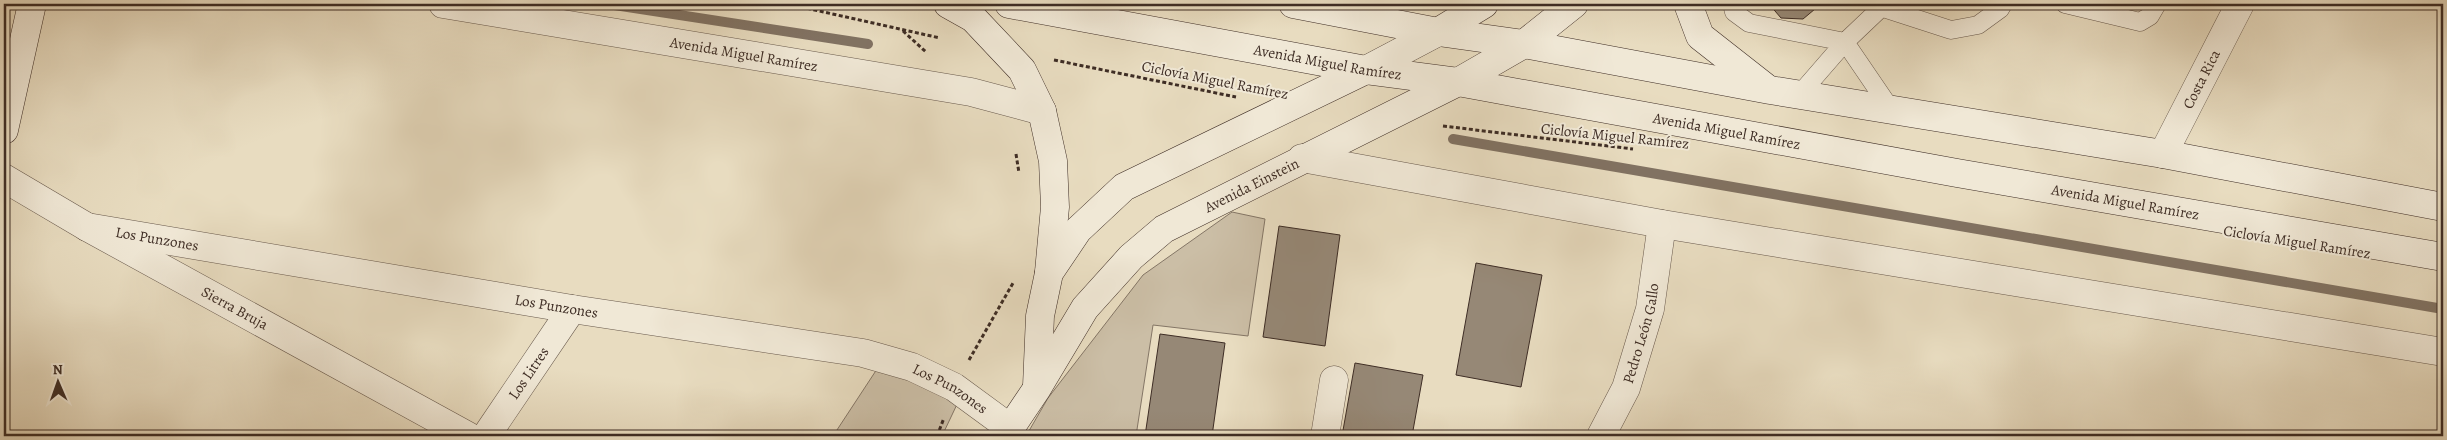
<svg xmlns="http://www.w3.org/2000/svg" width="2447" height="440" font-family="Alegreya,serif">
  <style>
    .green { fill: #cbbea6; stroke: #847666 }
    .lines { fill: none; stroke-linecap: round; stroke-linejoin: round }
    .stream { stroke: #817262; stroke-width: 10 }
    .building { fill: #968876; stroke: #3e2d25 }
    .lane-casing { stroke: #68594c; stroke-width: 19 }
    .street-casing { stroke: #68594c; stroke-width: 29 }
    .secondary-casing { stroke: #3e2d25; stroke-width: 29 }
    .path { stroke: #3e2d25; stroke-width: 3; stroke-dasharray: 4 2.5; stroke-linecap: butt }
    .lane { stroke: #f0e8d6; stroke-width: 18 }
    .street { stroke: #f0e8d6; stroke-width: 28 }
    .secondary { stroke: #f0e8d6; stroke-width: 28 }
    .labels { text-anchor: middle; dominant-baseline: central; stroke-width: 4; stroke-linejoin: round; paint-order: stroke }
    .street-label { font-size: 15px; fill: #3e2d25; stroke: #f0e8d6 }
  </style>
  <rect width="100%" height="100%" fill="#e8dcc0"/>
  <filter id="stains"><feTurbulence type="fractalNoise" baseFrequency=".004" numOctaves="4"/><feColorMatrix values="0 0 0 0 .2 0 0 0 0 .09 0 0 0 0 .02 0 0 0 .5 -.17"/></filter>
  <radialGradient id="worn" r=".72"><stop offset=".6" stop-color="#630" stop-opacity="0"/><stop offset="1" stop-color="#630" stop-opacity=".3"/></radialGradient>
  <path class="green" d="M1232,212L1265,219L1248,336L1153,325L1136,436H1026L1048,398L1143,275Z
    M879,366L960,398L942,436H833Z"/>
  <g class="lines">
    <path class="stream" d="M608,4L868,44
      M1453,139L2443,309"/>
  </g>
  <path class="building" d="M1769,4H1821L1803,19L1781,18Z
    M1279,226L1340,235L1325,346L1263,337Z
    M1476,263L1542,275L1521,387L1456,375Z
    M1160,334L1225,343L1212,436H1145Z
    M1355,363L1423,375L1412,436H1342Z"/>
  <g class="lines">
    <g class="lane-casing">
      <path id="lane" d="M1732,4L1734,12L1749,23L1845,42L1890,108
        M2065,4L2140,22L2150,16L2157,4
        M1883,8L1951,30L1978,25L2000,9L2003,4
        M1799,95L1845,42L1885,4"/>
    </g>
    <g class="street-casing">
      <g id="street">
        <path id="s1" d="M443,4L971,92L1042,111"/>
        <path id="s2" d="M2163,154L2240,4"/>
        <path d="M1302,158L1662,224L2443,352"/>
        <path id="s3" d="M4,178L87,227L468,436"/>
        <path id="s4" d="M87,227L572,309L863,353L912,367L954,387L1010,428"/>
        <path id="s5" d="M486,436L572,309"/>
        <path d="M1325,436L1334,380"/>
        <path id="s6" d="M1601,436L1626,388L1650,309L1662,224"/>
      </g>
    </g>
    <g class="secondary-casing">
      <g id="secondary">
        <path d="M948,4L973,18L1022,70L1042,111L1053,161L1055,207L1049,272"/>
        <path id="s7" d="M1009,4L1366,70L1458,82L1957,173L2443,257"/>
        <path d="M1293,4L1438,32L1524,44L1770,90L2163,154L2443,207"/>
        <path d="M1688,4L1700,36L1765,87"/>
        <path d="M4,130L32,4"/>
        <path d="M1037,386L1040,316L1049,273L1078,230L1124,187L1366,70L1438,32L1484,4"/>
        <path id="s8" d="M1005,436L1036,390L1085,308L1131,257L1164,229L1458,82L1524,44L1574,4"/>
      </g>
    </g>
    <path class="path" d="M788,4L940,38
      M903,31L926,52
      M1054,60L1236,97
      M1443,126L1633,149
      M1016,154L1019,173
      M969,360L1013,283
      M937,436L944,418"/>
    <use href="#lane" class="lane"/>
    <use href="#street" class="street"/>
    <use href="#secondary" class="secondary"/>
  </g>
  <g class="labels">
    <g class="street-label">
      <text stroke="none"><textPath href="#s1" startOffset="305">Avenida Miguel Ramírez</textPath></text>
      <text stroke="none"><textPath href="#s7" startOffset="324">Avenida Miguel Ramírez</textPath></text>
      <text stroke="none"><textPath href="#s2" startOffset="84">Costa Rica</textPath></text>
      <text transform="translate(1215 80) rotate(11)">Ciclovía Miguel Ramírez</text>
      <text stroke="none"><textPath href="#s7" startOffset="729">Avenida Miguel Ramírez</textPath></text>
      <text transform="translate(1615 136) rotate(6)">Ciclovía Miguel Ramírez</text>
      <text stroke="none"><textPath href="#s8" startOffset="361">Avenida Einstein</textPath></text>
      <text stroke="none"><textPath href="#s7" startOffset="1134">Avenida Miguel Ramírez</textPath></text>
      <text stroke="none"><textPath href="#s4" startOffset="71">Los Punzones</textPath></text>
      <text transform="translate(2297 242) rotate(9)">Ciclovía Miguel Ramírez</text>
      <text stroke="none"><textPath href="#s4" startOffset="476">Los Punzones</textPath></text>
      <text stroke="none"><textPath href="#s3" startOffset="265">Sierra Bruja</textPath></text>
      <text stroke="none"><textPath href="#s6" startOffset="111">Pedro León Gallo</textPath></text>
      <text stroke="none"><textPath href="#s5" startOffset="76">Los Litres</textPath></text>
      <text stroke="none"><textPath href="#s4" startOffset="881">Los Punzones</textPath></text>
    </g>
  </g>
  <rect width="2447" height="440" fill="none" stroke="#e8dcc0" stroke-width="20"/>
  <rect x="5" y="5" width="2437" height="430" fill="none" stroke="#3e2d25" stroke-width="2.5"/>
  <rect x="10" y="10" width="2427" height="420" fill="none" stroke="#3e2d25"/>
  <g transform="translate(58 382) rotate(358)" stroke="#f0e8d6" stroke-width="4" paint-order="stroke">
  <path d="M0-4L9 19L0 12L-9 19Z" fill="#3e2d25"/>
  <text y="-8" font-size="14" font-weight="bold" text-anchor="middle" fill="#3e2d25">N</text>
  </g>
  <rect width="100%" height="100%" filter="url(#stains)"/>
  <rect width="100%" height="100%" fill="url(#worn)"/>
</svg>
